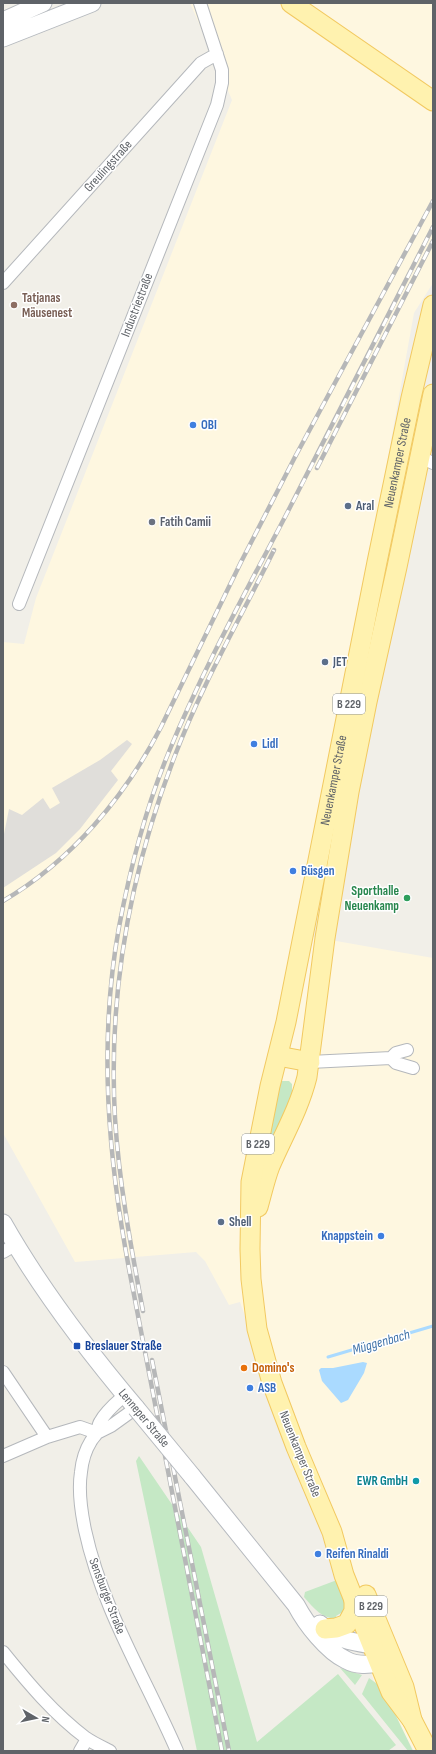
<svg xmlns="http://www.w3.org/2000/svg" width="436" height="1754" font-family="'Sofia Sans Condensed',sans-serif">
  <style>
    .commercial { fill: #fef7e0 }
    .industrial { fill: #e0deda }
    .green { fill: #c5e8c5 }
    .water { fill: #aadaff }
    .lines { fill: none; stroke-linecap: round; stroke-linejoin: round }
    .stream { stroke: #aadaff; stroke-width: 3 }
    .minor-casing { stroke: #b5b8bc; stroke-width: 14 }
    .secondary-casing { stroke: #b6babf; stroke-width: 19 }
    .primary-casing { stroke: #f2c960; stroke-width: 21 }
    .minor { stroke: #fff; stroke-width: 12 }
    .secondary { stroke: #fff; stroke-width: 17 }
    .primary { stroke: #fff2af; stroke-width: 19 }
    .rail-casing { stroke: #b6b7b8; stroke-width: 4.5 }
    .rail { stroke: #fff; stroke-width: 3; stroke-dasharray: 9; stroke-linecap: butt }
    .secondary-bridge-casing { stroke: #b6babf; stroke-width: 19; stroke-linecap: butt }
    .secondary-bridge { stroke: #fff; stroke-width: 17 }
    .education-dot { fill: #8d6e63; stroke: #fff; stroke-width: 1.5 }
    .shop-dot { fill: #3f7fe0; stroke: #fff; stroke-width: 1.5 }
    .service-dot { fill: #5c6f8a; stroke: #fff; stroke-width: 1.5 }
    .worship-dot { fill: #6b7280; stroke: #fff; stroke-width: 1.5 }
    .leisure-dot { fill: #2e9e5b; stroke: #fff; stroke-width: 1.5 }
    .transit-dot { fill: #1a4fb4; stroke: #fff; stroke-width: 1.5 }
    .food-dot { fill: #e8710a; stroke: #fff; stroke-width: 1.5 }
    .culture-dot { fill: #0f9aa8; stroke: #fff; stroke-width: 1.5 }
    .labels { text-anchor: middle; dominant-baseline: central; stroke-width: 3; stroke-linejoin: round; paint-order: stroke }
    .shield { fill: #fff; stroke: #8f9295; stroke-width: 1 }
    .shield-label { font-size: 12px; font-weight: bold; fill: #5f6368 }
    .street-label { font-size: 13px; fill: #5f6368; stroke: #fff }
    .education-label { font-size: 13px; font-weight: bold; fill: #785e54; stroke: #fff; text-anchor: start }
    .shop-label { font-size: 13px; font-weight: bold; fill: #366cbe; stroke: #fff; text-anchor: start }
    .service-label { font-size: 13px; font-weight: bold; fill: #4e5e75; stroke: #fff; text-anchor: start }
    .worship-label { font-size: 13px; font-weight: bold; fill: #5b616d; stroke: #fff; text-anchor: start }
    .leisure-label { font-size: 13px; font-weight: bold; fill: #27864d; stroke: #fff; text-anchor: end }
    .transit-label { font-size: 13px; font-weight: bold; fill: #164399; stroke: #fff; text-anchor: start }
    .food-label { font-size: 13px; font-weight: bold; fill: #c56008; stroke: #fff; text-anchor: start }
    .culture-label { font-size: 13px; font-weight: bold; fill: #0d838f; stroke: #fff; text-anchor: end }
    .water-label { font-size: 14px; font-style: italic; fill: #4174aa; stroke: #fff }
  </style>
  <rect width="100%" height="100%" fill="#f1efe8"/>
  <path class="commercial" d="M190,3H433V283L414,313L302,935L433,958V1751H414L374,1681L240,1302L229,1305L205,1261L196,1252L75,1262L3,1133V642L24,644L36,598L232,100Z"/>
  <path class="industrial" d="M127,740L132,744L111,771L118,780L80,829L56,853L3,888V839L9,809L22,815L43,798L50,809L60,803L52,788L100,760Z"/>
  <path class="green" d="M282,1081H289L292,1084V1094L265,1156L278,1083Z
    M139,1456L201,1547L257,1742L338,1674L396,1745L388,1751H197L136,1461Z
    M337,1580C343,1594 346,1600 343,1615L341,1613L336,1616L337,1619C323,1619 313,1608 304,1597L305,1592Z
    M340,1668L362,1675L355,1685Z
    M369,1678L380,1686L385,1693L413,1751H408L362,1694Z"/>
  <path class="water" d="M363,1362L367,1363L364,1373L348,1400L341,1403L322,1381L319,1370L321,1368H333Z"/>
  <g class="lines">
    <path class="stream" d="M328,1357L433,1326"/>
    <g class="minor-casing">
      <path id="minor" d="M3,283L201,63L217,54
        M420,457L433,463
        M19,604L217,105L222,83V70L200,3
        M407,1050L396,1053L391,1058L396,1063L413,1068
        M310,1062L391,1058
        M3,1252L15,1245
        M3,1372L47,1437
        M125,1395C116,1403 106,1411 100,1422C98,1425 98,1430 97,1433C95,1436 93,1438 91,1441C86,1449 82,1462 81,1472C78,1491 81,1511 85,1530C102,1609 145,1677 177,1751
        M3,1456L47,1437L80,1427L97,1433L111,1426L136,1408
        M3,1652C28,1683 54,1714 86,1738C93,1743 102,1747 110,1751
        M80,1751L87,1739"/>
    </g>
    <g class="secondary-casing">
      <path id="secondary" d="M3,21L43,3
        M3,38L92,3
        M3,1223C41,1290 87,1350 136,1408
        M192,1476L296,1605C306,1624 327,1651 346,1660C357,1666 368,1665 379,1663
        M320,1624C334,1639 352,1642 372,1645"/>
    </g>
    <g class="primary-casing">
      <g id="primary">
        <path d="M291,3L433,101"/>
        <path d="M278,1056L310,1062"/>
        <path d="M258,1207C262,1193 265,1179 270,1166C283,1136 299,1109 307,1077L325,938L349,792L367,702L397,567L433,394"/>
        <path d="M366,1595L404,1687L412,1720L428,1751"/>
        <path d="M325,1629L336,1628L347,1624L354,1611V1599"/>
        <path id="s1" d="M412,1720L391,1692L372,1645L344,1575L332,1532L296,1447L272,1383L257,1329L251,1279L250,1249L251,1182L270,1086L286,1022L377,562L411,398L433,305"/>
      </g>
    </g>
    <use href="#minor" class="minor"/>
    <use href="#secondary" class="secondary"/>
    <use href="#primary" class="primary"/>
    <g class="rail-casing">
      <path id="rail" d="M317,468L433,241
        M3,901C71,861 125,797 161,727L241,562L295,457L433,201
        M143,1311C131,1247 119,1183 115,1118C108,995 130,873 174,758C201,686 240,619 274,550
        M152,1360L229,1751
        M222,1751L130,1274C108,1159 98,1043 119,927C130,869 145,810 168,754C201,673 244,595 285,517C335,421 384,324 433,227"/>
    </g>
    <use href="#rail" class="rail"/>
    <g class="secondary-bridge-casing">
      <path id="secondary-bridge" d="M136,1408L192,1476"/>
    </g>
    <use href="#secondary-bridge" class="secondary-bridge"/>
  </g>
  <circle class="education-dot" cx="14" cy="305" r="4"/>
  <g class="shop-dot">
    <circle cx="193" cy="425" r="4"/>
    <circle cx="254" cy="744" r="4"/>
    <circle cx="293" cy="871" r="4"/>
    <circle cx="381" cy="1236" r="4"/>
    <circle cx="250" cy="1388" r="4"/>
    <circle cx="318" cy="1554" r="4"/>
  </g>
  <g class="service-dot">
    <circle cx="348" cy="506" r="4"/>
    <circle cx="325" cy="662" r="4"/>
    <circle cx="221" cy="1222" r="4"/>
  </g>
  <circle class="worship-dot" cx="152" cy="522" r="4"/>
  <circle class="leisure-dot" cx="407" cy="898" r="4"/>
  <rect class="transit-dot" x="73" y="1342" width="8" height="8" rx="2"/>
  <circle class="food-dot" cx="244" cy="1368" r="4"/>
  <circle class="culture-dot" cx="416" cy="1481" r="4"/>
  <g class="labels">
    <g class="shield">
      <rect x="333" y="694" width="32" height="20" rx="3"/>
      <rect x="242" y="1134" width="32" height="20" rx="3"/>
      <rect x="355" y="1596" width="32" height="20" rx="3"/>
    </g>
    <g class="shield-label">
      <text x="349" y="704">B 229</text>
      <text x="258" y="1144">B 229</text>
      <text x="371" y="1606">B 229</text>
    </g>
    <g class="street-label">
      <text transform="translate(108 166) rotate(-48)">Greulingstraße</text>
      <text transform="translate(137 305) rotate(-69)">Industriestraße</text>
      <text stroke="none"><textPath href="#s1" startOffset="1304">Neuenkamper Straße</textPath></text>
      <text stroke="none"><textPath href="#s1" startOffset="980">Neuenkamper Straße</textPath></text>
      <text transform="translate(144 1418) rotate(50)">Lenneper Straße</text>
      <text transform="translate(300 1454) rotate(68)">Neuenkamper Straße</text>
      <text transform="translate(107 1596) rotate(69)">Sensburger Straße</text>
    </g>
    <g class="education-label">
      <text x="22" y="298">Tatjanas<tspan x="22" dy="15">Mäusenest</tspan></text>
    </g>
    <g class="shop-label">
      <text x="201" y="425">OBI</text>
      <text x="262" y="744">Lidl</text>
      <text x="301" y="871">Büsgen</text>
      <text x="373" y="1236" text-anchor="end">Knappstein</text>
      <text x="258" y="1388">ASB</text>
      <text x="326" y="1554">Reifen Rinaldi</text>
    </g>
    <g class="service-label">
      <text x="356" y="506">Aral</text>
      <text x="333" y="662">JET</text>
      <text x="229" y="1222">Shell</text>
    </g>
    <g class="worship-label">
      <text x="160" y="522">Fatih Camii</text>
    </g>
    <g class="leisure-label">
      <text x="399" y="891">Sporthalle<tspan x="399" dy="15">Neuenkamp</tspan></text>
    </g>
    <g class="transit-label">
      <text x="85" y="1346">Breslauer Straße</text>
    </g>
    <g class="food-label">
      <text x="252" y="1368">Domino's</text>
    </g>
    <g class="culture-label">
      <text x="408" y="1481">EWR GmbH</text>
    </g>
    <g class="water-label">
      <text transform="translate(381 1342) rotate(-16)">Müggenbach</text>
    </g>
  </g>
  <rect width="436" height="1754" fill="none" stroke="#5f6368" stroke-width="8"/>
  <g transform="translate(36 1718) rotate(99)" stroke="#ffffff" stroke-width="3" paint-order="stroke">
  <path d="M0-3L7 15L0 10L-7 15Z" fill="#5f6368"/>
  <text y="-6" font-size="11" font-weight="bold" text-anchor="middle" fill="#5f6368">N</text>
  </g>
</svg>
